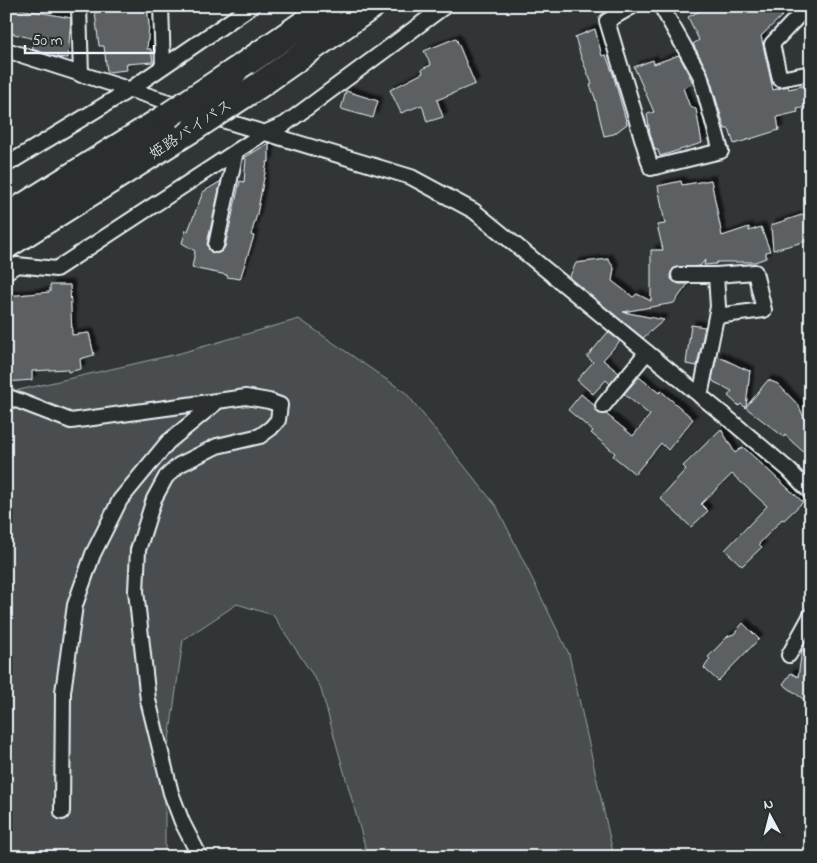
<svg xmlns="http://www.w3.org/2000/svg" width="817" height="863" font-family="'Indie Flower','Klee One',sans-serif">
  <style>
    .green { fill: #494d4f; stroke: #989fa4 }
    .building { fill: #5c6063; stroke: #e8f1f8; filter: url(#shadow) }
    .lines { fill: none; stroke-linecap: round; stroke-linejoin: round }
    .minor-casing { stroke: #e8f1f8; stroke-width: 18 }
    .motorway-casing { stroke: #e8f1f8; stroke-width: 29 }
    .minor { stroke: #2a2d2e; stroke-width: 14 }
    .motorway { stroke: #2a2d2e; stroke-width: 25 }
    .motorway-bridge-casing { stroke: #e8f1f8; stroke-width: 29; stroke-linecap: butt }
    .motorway-bridge { stroke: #2a2d2e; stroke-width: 25 }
    .labels { text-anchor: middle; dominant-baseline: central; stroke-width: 4.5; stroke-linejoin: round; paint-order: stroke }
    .street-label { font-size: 16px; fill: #e8f1f8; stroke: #2a2d2e }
  </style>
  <defs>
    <filter id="shadow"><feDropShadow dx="4.5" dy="-4.5" stdDeviation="1" flood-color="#0009"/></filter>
  </defs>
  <rect width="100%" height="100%" fill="#323536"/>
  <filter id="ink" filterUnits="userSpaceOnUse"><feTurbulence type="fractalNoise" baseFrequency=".02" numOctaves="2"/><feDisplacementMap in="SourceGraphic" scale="10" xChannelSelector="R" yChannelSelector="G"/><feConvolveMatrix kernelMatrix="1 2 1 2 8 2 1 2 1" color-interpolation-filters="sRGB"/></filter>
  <g filter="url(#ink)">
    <path class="green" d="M299,319L406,393L497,507L569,654L614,857H368L320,686L273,615L237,604L183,640L165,769V857H6V393L177,354Z"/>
    <path class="building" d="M97,6H147L149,25L147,49H151L153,62L126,64L127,70L107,72L104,46H99L95,12H97Z
      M709,6H775L783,15L761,36L773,90L788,86L789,89L811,84V106L797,109L798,112L777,117L779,130L734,144L729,129H725L708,72L693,44L699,40L688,17Z
      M10,7L71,18L68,58L56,57L32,49L35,39L6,32Z
      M595,29L602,56L606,55L613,74L627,124L614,134L604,136L595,98L590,85L592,84L581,57L575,37Z
      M456,38L475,84L437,100L443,117L427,122L422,105L401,113L390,90L423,73L422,69L431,65L424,51Z
      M679,55L693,83L683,88L690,107L696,109L702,143L660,156L658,150H655L650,133L647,114L654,112L634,67L653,60L654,64Z
      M346,91L378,101L373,118L341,109Z
      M269,143V162H267L257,214L251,235L254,236L240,279L227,277V275L192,268L195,251L182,243L186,230L188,231L203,192L221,181L207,244L210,251L218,253L222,251L225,247L240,181L244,182L246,159L244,158Z
      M711,180L722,236L749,227V231L761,227L770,251L766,252V258L755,262H717L716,264L704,265L705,260L700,266L674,268L670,275L672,280L679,284H688L674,303L623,312L664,320L643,338L569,278L576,263L608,259L614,268L612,281L633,297L637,294L651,301V250H663L657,225L665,224L658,186L681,181L682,185Z
      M811,212V240L773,250L771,225Z
      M50,285H70L72,335L89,333L94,355L80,359L81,369L68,372L67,369L32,371V380L6,382V354H10L7,296L50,292Z
      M691,325L705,327L697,366L686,364Z
      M608,332L620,341L603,360L619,373L610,384L606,380L593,394L577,380L593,362L587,357Z
      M717,356L749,371L750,370L746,407L768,380L778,384L799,406L804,418L811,425V459L785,435L784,437L741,404L739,406L728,396L732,391L714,382L712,379Z
      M639,377L659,393L661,391L693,419L668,450L661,443L635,474L613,456L615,453L591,433L593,431L568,410L581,394L594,405L598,413L606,414L633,436L650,415L624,394Z
      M721,429L735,453L743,447L803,502L784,520L782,519L759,544L762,547L742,566L725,550L767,506L732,474L701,504L708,511L691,527L660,498L686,469L683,466Z
      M743,623L759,639L718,681L704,668L710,659L708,657L728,636L734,634Z
      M802,650H811V705L783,684L791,673L798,677Z"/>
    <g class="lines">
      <g class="minor-casing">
        <path id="minor" d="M79,6L81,75
          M161,6L163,67
          M633,6L607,21L651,168L721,151L700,75L661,6
          M808,6L772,44L780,79L811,73
          M6,50L184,107
          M209,116L411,177L474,211L730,420L789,470L811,493
          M6,165L129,90L252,6
          M216,245L236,151
          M6,272L17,265L56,269L264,133L285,124L445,6
          M679,275H716L755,272L764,310L716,316
          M6,396L71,421L246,397L269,401L280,405L278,420L271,428L260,436L217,446L179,465L166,477L154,499L138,550L136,591L148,700L171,793L182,822L200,857
          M700,396L718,307L716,275
          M603,406L647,352
          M789,655L811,615
          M62,812L63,692L75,605L93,554L120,500L168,442L218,401"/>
      </g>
      <g class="motorway-casing">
        <path id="motorway" d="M235,71L329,6
          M261,84L372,6
          M6,217L169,115
          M6,246L194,128"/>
      </g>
      <use href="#minor" class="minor"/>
      <use href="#motorway" class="motorway"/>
      <g class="motorway-bridge-casing">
        <path id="motorway-bridge" d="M169,115L235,71
          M194,128L261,84"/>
      </g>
      <use href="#motorway-bridge" class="motorway-bridge"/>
    </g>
  </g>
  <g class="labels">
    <g class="street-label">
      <text transform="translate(191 130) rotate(-33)">姫路バイパス</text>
    </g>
  </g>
  <rect width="817" height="863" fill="none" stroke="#2a2d2e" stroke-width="25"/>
  <rect x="12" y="12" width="792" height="838" fill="none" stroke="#e8f1f8" stroke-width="2" filter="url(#ink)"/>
  <g transform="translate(770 816) rotate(353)" stroke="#2a2d2e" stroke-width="4" paint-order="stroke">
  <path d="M0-4L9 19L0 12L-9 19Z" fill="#e8f1f8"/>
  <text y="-8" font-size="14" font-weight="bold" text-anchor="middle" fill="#e8f1f8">N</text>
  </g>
  <path d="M25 45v8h129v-8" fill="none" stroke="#e8f1f8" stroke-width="2.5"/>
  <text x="32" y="45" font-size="15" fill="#e8f1f8" stroke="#2a2d2e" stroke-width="4" paint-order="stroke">50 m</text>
</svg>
